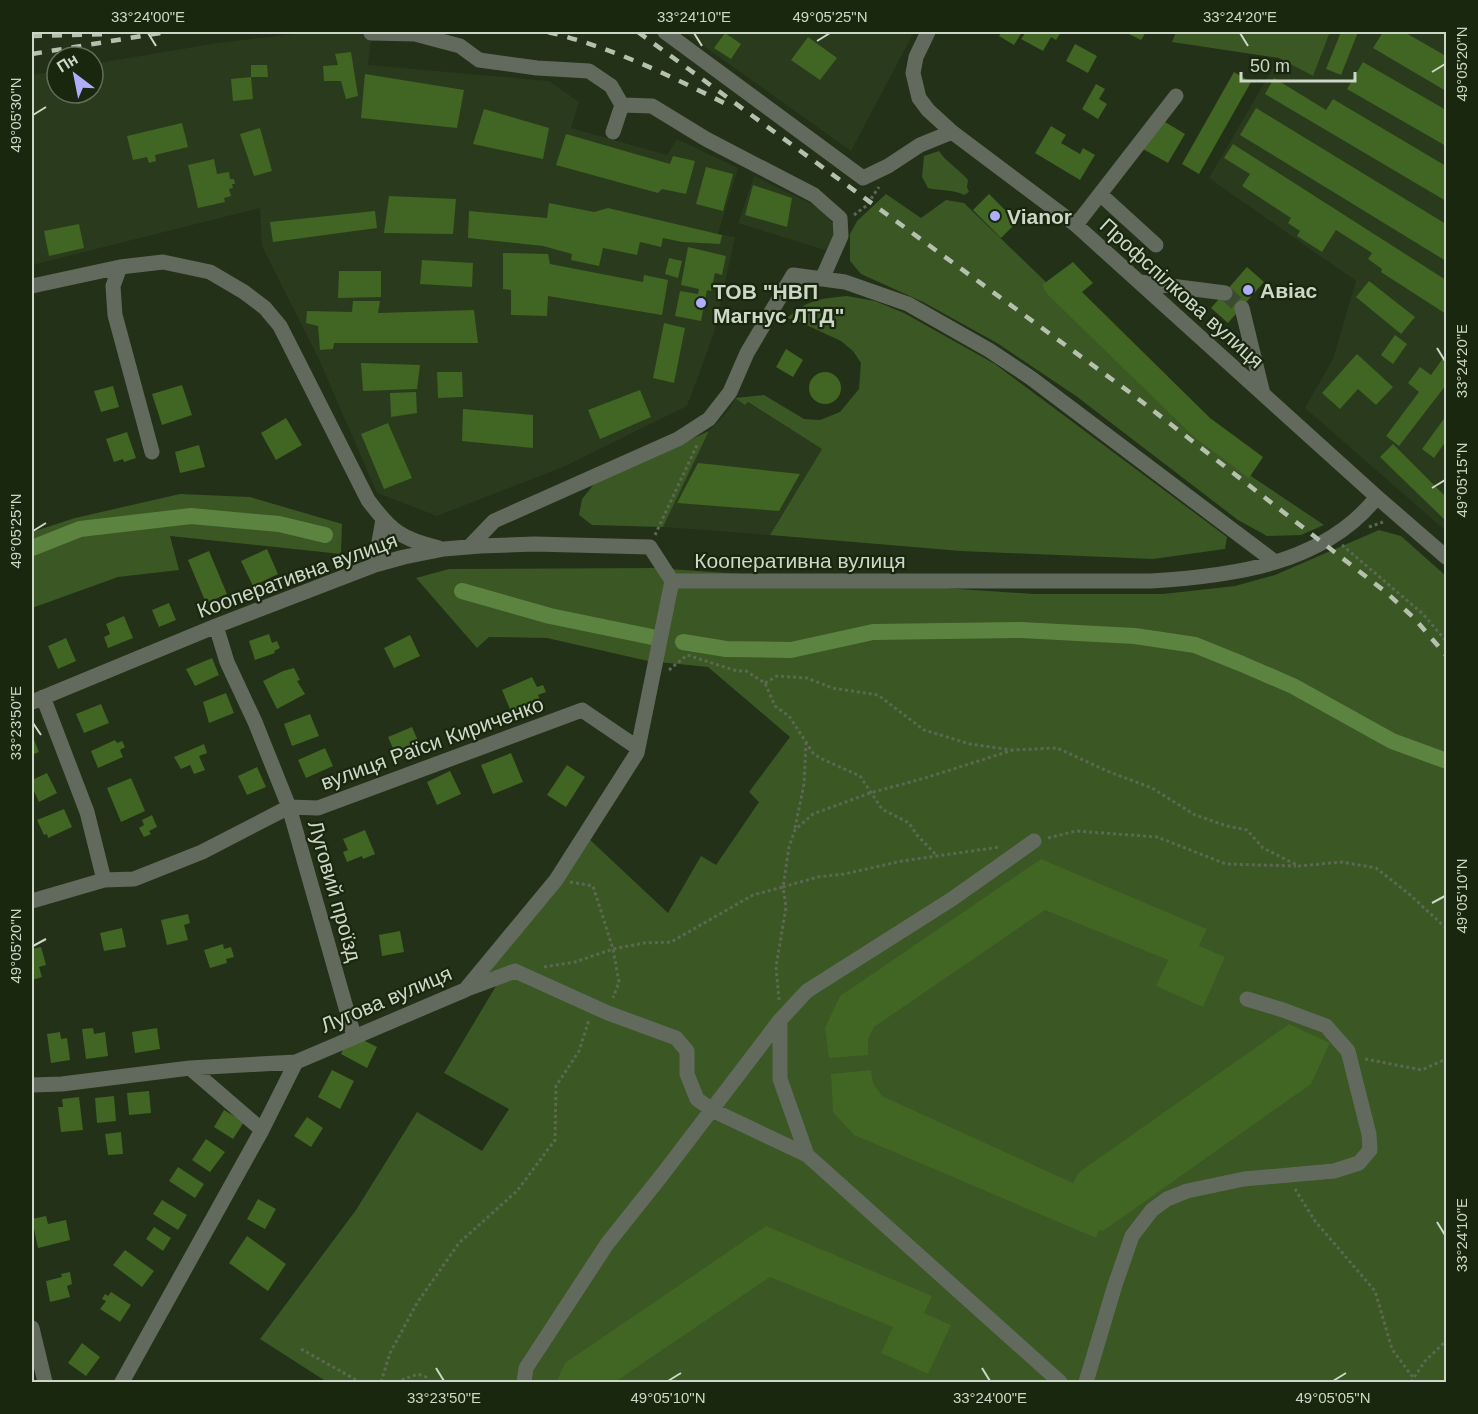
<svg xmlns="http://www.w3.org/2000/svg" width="1478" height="1414" font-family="Arial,sans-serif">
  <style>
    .built { fill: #293b1c }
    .green { fill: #3a5724 }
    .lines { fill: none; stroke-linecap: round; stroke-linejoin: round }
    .canal { stroke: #5d8341; stroke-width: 16 }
    .building { fill: #416522 }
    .minor-tunnel { stroke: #3c4a32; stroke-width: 15; stroke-dasharray: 15 8; stroke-linecap: butt }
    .path { stroke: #5c6852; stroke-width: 3; stroke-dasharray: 3 3; stroke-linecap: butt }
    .minor { stroke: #626a5e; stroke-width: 15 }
    .rail { stroke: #b6c0af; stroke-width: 4.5; stroke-dasharray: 10 10; stroke-linecap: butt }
    .ticks { fill: none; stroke: #cdd7c7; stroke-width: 2 }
    .poi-dot { fill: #aeaefb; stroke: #19270f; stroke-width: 2 }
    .labels { text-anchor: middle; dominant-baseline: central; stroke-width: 4.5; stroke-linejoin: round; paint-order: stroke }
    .poi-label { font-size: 21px; font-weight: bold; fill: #cdd7c7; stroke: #19270f; text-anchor: start }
    .street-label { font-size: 21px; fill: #cdd7c7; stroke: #19270f }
    .neatline { fill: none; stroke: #cdd7c7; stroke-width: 2 }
    .ticks-label { font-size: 15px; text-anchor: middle; fill: #cdd7c7 }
  </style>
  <rect width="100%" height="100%" fill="#233118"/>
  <path class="built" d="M312,32H372L368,65L549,81L579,102L571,128L667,155L677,139L738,168L718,234L735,237L713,336L687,406L563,467L437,516L377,493L317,355L262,246L260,208L32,265V75L57,71V93H93V64L218,43Z
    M684,32H914L851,151Z
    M1330,32H1446V531L1305,408L1333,359L1356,281L1209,178L1279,58L1313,76Z
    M754,176L820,208L835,226L832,243L825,250L738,223Z
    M735,398L745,404L747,402L822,449L770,535L663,527L709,431L728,411Z"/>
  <path class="green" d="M1176,32H1330L1313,76L1279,58L1172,42Z
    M939,151C946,162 959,169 968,180L967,187L969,192L964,195C952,189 940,191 928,188L922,177L924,156Z
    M886,194L921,218L946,200L964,203L1046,282L1052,293L1199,436L1254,478L1324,525L1301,535L1267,536L1238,520L1076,396L997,343L923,302L861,274L850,261V234L857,221Z
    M847,296L875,301L904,313L995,364L1227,537L1225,549L1153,559L961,551L770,535L822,449L748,402L745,405L735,398L764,395L804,419L820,420L840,412L859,389L861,363L853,351L841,341L800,322L787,318C809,299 819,299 847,296Z
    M709,431L663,527L592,525L579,515L582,499L594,484Z
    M180,494L250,497L342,524L341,554L170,536L179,570L118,577L32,608V532L75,518Z
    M1379,530L1401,536L1446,576V1382H327L260,1339L356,1210L417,1112L482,1151L509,1109L444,1073L496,986L480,978L588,838L668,913L701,856L716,865L759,802L749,792L790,737L708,667L648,661L547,638L489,637L477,648L416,578L449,569L654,568L1033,594H1163L1235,586L1275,575Z"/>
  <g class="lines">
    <path class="canal" d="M32,548L80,529L191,516L279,524L325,535
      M462,591L550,616L652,637
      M683,642L726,649L791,650L873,632L1021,630L1135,636L1195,645L1242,664L1293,686L1392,741L1444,760"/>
  </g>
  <path class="building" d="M1002,32H1022L1014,45L999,36Z
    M1026,32H1061L1056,40L1051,37L1043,51L1021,39Z
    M1128,32H1146L1141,40L1127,33Z
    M1341,32H1358L1341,75L1326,69Z
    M1383,32H1404L1446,56V91L1373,48Z
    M725,33L741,44L731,59L714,48Z
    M808,37L837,58L820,80L791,60Z
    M1075,44L1097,56L1088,73L1066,61Z
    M351,52L358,96L346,99L341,81H324L323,66L338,65L335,54Z
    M1363,62L1446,110V146L1347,89Z
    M251,65H267L268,77H251Z
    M1234,72L1251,82L1199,174L1182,164Z
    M365,74L464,90L457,128L361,118Z
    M251,77L253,99L233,101L231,79Z
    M1274,78L1326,110L1333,99L1446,166V201L1265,94Z
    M1096,84L1105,89L1099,99L1107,104L1098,119L1082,109Z
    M1256,108L1446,224V261L1240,135Z
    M484,109L549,128L543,159L473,144Z
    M1160,119L1185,134L1168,163L1143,149Z
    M182,123L188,147L155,155L156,161L149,163L147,157L133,160L127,136Z
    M1051,126L1066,135L1061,143L1080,154L1083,148L1095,155L1080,180L1035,153Z
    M260,128L272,171L254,176L240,134Z
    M566,134L670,164L673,156L695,161L686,194L662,189L658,193L556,165Z
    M1233,144L1446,280V314L1381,272L1382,269L1368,259L1372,253L1336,230L1322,252L1297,236L1300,231L1288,223L1291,218L1242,186L1250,174L1224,158Z
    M214,159L217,174L229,172L230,179H234L235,184H232L233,188L229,189L231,196L224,198L225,202L198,208L188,165Z
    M706,167L733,174L723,211L696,204Z
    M753,185L792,198L787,227L745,215Z
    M989,194L1017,222L1001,238L973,210Z
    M389,196L456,199L453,234L384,233Z
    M549,203L594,212L608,208L722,235L720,244L682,242L663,238L661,247L640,242L637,255L603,248L599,266L571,260L572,254L543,246L468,238L469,211L547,218Z
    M375,211L377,228L273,242L270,222Z
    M79,224L84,248L49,256L44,231Z
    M688,247L726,256L722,275L715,273L711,291L707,290L701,321L675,316L680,291L698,294L699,289L681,285Z
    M503,253L548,254L550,264L643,282L644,275L668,280L662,315L548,296L547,316L511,315V290L503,289Z
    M669,258L682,261L678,278L665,274Z
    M422,260L473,263L472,287L420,284Z
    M1073,262L1093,283L1082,292L1210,418L1263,457L1249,478L1194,437L1048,295L1042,285Z
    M1247,267L1264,282L1228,323L1211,308Z
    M339,271H381V297L338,298Z
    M1369,281L1415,317L1401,334L1356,297Z
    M353,301H380L378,313L474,310L478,343H334L333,349L320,350L318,326L306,323L307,311L352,312Z
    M664,323L685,328L674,383L653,378Z
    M1395,335L1407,344L1393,364L1381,355Z
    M786,349L803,360L793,377L776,367Z
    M1357,354L1393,387L1376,405L1358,389L1340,409L1322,393Z
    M1446,354V385L1399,446L1386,436L1419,392L1408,383L1420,367L1431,375Z
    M361,363L420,365L417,389L363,391Z
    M809 388a16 16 0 1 1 32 0a16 16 0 1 1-32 0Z
    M437,372H462L463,397L438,398Z
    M182,385L192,415L162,425L152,394Z
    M113,386L119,407L101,412L94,391Z
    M640,390L651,417L600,439L588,410Z
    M416,392L417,413L391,417L390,393Z
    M463,409L533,415V448L462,441Z
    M1446,416V441L1434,458L1422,449Z
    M286,418L302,445L276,460L261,433Z
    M388,423L412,478L384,489L361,434Z
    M127,432L136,458L124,462L123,459L114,462L106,439Z
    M1393,444L1446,497V519L1445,520L1380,457Z
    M199,445L205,467L180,473L175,452Z
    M698,463L800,474L779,511L677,503Z
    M267,549L278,574L253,586L241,561Z
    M209,551L227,594L206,603L188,560Z
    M169,603L176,620L159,627L152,610Z
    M124,616L133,638L108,648L104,637L110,634L106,624Z
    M269,634L272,643L277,641L280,648L274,651L275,653L255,660L249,641Z
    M410,635L420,656L394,668L384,648Z
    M66,638L76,661L58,669L48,646Z
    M212,658L219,675L195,686L186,669Z
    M294,668L300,680L297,681L305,694L277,709L263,681L283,671Z
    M532,677L537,687L543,685L546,692L538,695L542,704L513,716L502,690Z
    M226,693L234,713L209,723L203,702Z
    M101,704L109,723L84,733L76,714Z
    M310,714L319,736L292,746L284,724Z
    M412,727L422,750L398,760L388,737Z
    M32,735L39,752L32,755Z
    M115,740L117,743L122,741L125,747L120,750L123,757L98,768L91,751Z
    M204,744L207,753L199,756L205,770L194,774L190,765L181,769L174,757Z
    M325,748L333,766L306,778L298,760Z
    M511,753L523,782L493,794L481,765Z
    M567,765L585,777L566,807L547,795Z
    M257,767L266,787L247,795L238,776Z
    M450,771L461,794L437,805L427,782Z
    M47,773L57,793L39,802L32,787L33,786L32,780Z
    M131,778L145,811L121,822L107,788Z
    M64,809L72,827L48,838L47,834L44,835L37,820Z
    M152,815L157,827L149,831L151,834L144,837L139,828L144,825L142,820Z
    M365,830L375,854L363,859L362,856L347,862L343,852L348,850L343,839Z
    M1041,859L1207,929L1199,946L1225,957L1203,1007L1156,986L1168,960L1045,910L874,1027L868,1039V1055L829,1058L825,1028L840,996Z
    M188,914L190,923L184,925L188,940L167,945L161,920Z
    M122,928L126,947L104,951L100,933Z
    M400,931L404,952L382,956L379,935Z
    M223,944L224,949L231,947L234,957L226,959L227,963L210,968L204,950Z
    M41,947L46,965L39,967L42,977L32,980V949Z
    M1289,1024L1330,1043L1311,1084L1103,1231L1099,1230L1096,1238L854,1135L833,1112L831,1074L871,1070L873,1083L882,1096L1073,1183L1078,1173Z
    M93,1028L94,1034L105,1032L108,1056L86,1059L82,1029Z
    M157,1028L160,1049L135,1053L132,1032Z
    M60,1032L61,1039L67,1038L70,1060L51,1063L47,1034Z
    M351,1034L377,1047L367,1068L341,1054Z
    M332,1070L354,1081L340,1109L318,1097Z
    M149,1091L151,1113L129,1115L127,1093Z
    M114,1096L116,1121L97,1123L95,1098Z
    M79,1097L83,1130L61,1132L58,1107H63L62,1099Z
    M224,1110L244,1122L233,1139L214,1127Z
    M307,1117L323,1128L311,1147L294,1136Z
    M121,1132L123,1154L108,1155L105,1134Z
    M206,1139L225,1152L210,1172L192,1160Z
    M178,1167L204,1184L195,1198L169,1181Z
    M258,1199L276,1209L265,1229L247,1219Z
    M162,1200L187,1215L178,1230L153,1214Z
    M46,1216L48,1224L66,1220L70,1240L38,1248L32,1219Z
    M766,1226L932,1296L924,1313L951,1325L928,1374L881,1353L893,1327L770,1277L615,1382H556L565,1363Z
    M154,1227L171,1238L163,1251L146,1239Z
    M247,1236L286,1264L268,1291L229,1263Z
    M125,1250L154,1271L142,1287L113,1265Z
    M70,1272L72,1284L67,1286L70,1297L50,1302L46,1281L62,1277L61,1274Z
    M111,1292L131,1305L120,1322L100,1309L106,1301L102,1299L105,1294L108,1296Z
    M82,1343L100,1357L86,1376L68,1363Z"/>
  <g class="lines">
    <path class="minor-tunnel" d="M1225,293L1242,308"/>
    <path class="path" d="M854,215L866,206L879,187
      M1369,527L1383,522
      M655,535L698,443
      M1342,545L1423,614L1446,641
      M669,670L687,655L737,671H746L765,683L775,706L789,716L813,753L820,758L860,776L882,809L909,823L917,835L938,857
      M765,683L777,676L807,678L832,688L878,695L924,730L970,744L1012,750
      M795,828L804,784L806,743
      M1048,838L1076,831L1157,837L1226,864L1296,866
      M570,882L593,886L613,949L619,982L613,998
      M544,967L575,962L613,949L644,943L671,942L753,895L783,887L789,847L795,830L813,814L870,793L925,778L1013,750L1057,748L1107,771L1152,788L1195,815L1227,826L1247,830L1263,848L1299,866L1342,862L1376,868L1409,894L1446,928
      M779,1000L776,967L786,907L783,887L818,877L844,874L902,861L1000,847
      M1365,1059L1422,1070L1446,1059
      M1295,1189L1315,1221L1375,1291L1392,1349L1414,1379
      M301,1349L360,1382
      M381,1382L390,1353L417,1303L459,1243L517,1191L555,1140L556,1086L579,1051L589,1020
      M396,1382L418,1374L426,1377L430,1382
      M1411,1382L1425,1361L1446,1341"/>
    <path class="minor" d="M665,32L863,178L888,166L920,145L952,132
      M928,32L916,57L913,73L919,98L928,110L952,132L1076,225L1377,497L1446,557
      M371,33L415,34L460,46L479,60L537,68L589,71L611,86L622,105
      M613,132L622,105L652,106L706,139L814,195L840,218L841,236L822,279
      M1100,194L1156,245
      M1076,225L1176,96
      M120,267L113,286L115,315L152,452
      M1140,282L1225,293
      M32,286L120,267L163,262L210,272L244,292L265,308L280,326L368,500C391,531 401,539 439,548
      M1242,308L1263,394
      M469,547L494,521L678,439L709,419L730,392L747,353L793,275L845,282L908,304L989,350L1031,378L1275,562
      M375,565L383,519
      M216,626L227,662L255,722L289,807L354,1036
      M43,697L87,812L104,880
      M32,702L216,626L375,565L404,557L444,549L480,546L534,544L650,547L672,581H1151C1231,576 1323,565 1377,497
      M32,901L104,880L134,879L202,852L289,807L318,808L582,710L638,748
      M467,989L515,971L608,1013L676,1038L687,1051V1074L697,1099L712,1110L807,1155L1060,1382
      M780,1020V1079L807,1155
      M190,1068L296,1062
      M32,1085L62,1084L190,1068L262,1130
      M32,1328L45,1382
      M122,1382L262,1130L296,1062L465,990L556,880L637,753L672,581
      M524,1382L526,1368L607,1244L662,1175L780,1020L807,991L952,899L1034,841
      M1086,1382L1115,1285L1132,1236L1152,1210L1167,1199L1187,1191L1244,1179L1334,1171L1359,1163L1370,1150L1369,1134L1348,1051L1326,1026L1283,1010L1247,999"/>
    <path class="rail" d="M548,32C611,47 669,75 726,104
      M638,32L1132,394L1387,593L1414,618L1446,655
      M32,36L110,34
      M32,54L166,32"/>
  </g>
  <path class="ticks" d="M148,33L156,46M694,33L702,46M1240,33L1248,46M817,41L830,33M1432,72L1445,64M33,115L46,107M1437,348L1445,361M1432,488L1445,480M33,531L46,523M33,723L41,735M1432,903L1445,896M33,946L46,939M1437,1222L1445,1235M436,1368L444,1381M982,1368L990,1381M668,1381L681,1373M1333,1381L1346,1373"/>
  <g class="poi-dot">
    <circle cx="995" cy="216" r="6"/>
    <circle cx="1248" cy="290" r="6"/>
    <circle cx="701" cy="303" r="6"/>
  </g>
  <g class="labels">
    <g class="poi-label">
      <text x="1007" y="216">Vianor</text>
      <text x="1260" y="290">Авіас</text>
      <text x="713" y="291">ТОВ "НВП<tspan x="713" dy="24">Магнус ЛТД"</tspan></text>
    </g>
    <g class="street-label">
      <text transform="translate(1182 293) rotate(42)">Профспілкова вулиця</text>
      <text x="800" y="560">Кооперативна вулиця</text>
      <text transform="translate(297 575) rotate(-20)">Кооперативна вулиця</text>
      <text transform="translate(432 743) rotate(-20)">вулиця Раїси Кириченко</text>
      <text transform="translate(335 891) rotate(74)">Луговий проїзд</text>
      <text transform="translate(386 999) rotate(-23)">Лугова вулиця</text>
    </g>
  </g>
  <rect width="1478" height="1414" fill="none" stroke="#19270f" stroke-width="66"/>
  <g transform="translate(75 75) rotate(328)"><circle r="28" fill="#19270f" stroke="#616d59" stroke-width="1.5"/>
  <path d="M0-4.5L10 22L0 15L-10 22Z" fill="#aeaefb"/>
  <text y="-9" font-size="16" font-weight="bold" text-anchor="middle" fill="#cdd7c7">Пн</text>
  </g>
  <path d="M1241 72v9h114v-9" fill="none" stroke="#cdd7c7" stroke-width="3"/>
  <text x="1250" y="72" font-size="18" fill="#cdd7c7" stroke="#19270f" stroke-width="4.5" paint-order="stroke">50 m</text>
  <rect x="33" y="33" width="1412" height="1348" class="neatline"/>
  <g class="ticks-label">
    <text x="148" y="22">33°24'00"E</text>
    <text x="694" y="22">33°24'10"E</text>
    <text x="830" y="22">49°05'25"N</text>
    <text x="1240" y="22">33°24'20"E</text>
    <text transform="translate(1462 64) rotate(-90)" y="5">49°05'20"N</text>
    <text transform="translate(16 115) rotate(-90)" y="5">49°05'30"N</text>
    <text transform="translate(1462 361) rotate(-90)" y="5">33°24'20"E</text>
    <text transform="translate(1462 480) rotate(-90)" y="5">49°05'15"N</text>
    <text transform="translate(16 531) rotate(-90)" y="5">49°05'25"N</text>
    <text transform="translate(16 723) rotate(-90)" y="5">33°23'50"E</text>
    <text transform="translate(1462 896) rotate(-90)" y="5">49°05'10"N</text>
    <text transform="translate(16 946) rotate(-90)" y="5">49°05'20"N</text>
    <text transform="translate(1462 1235) rotate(-90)" y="5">33°24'10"E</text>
    <text x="444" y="1403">33°23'50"E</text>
    <text x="668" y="1403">49°05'10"N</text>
    <text x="990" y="1403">33°24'00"E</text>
    <text x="1333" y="1403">49°05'05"N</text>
  </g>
</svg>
